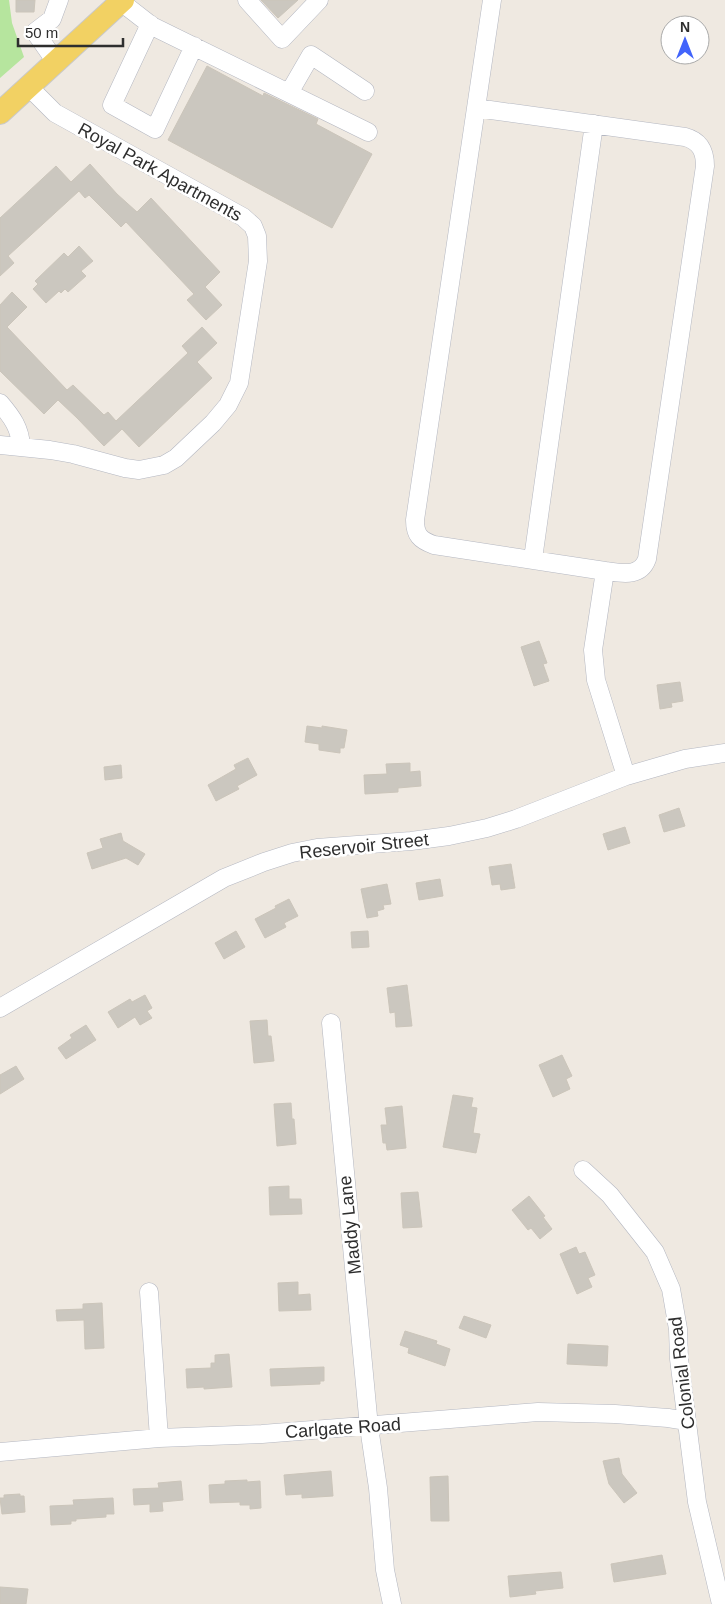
<svg xmlns="http://www.w3.org/2000/svg" width="725" height="1604" font-family="Arial,sans-serif">
  <style>
    .green { fill: #b6e59e }
    .building { fill: #cbc7bf; stroke: #cbc5ba }
    .lines { fill: none; stroke-linecap: round; stroke-linejoin: round }
    .minor-casing { stroke: #b4b7c1; stroke-width: 19 }
    .major-casing { stroke: #c9c9c9; stroke-width: 24 }
    .minor { stroke: #fff; stroke-width: 18 }
    .major { stroke: #f2d163; stroke-width: 22 }
    .labels { text-anchor: middle; dominant-baseline: central; stroke-width: 5; stroke-linejoin: round; paint-order: stroke }
    .street-label { font-size: 18px; fill: #2e2e2e; stroke: #fff }
  </style>
  <rect width="100%" height="100%" fill="#efe9e1"/>
  <path class="green" d="M0,0H9L12,23L24,57L0,78Z"/>
  <path class="building" d="M16,0H35L34,12H16Z
    M261,0H298L278,18Z
    M207,66L263,96L264,93L318,119L316,124L372,154L332,228L168,140Z
    M90,164L117,194L137,212L151,198L220,272L205,287L222,305L206,320L187,300L194,294L126,222L121,227L89,195L85,198L79,191L8,256L14,263L0,276V218L56,166L71,182Z
    M79,246L93,261L81,271L86,276L68,292L65,289L61,293L59,291L46,303L33,289L38,284L35,281L64,253L68,257Z
    M12,292L27,307L7,327L67,390L73,385L104,415L108,412L116,421L188,353L182,346L202,327L217,343L197,362L212,378L139,447L122,429L104,446L77,418L58,400L44,414L0,371V305Z
    M539,641L547,663L543,664L549,681L534,686L521,647Z
    M680,682L683,701L671,703L672,707L660,709L657,685Z
    M307,726L322,728V726L347,730L344,748H340V753L319,750V744L305,742Z
    M248,758L257,775L237,786L239,789L216,801L208,785L236,769L234,765Z
    M410,763V772L420,771L421,786L398,788V792L365,794L364,775L387,774L386,764Z
    M121,765L122,778L105,780L104,767Z
    M679,808L685,826L664,832L659,815Z
    M625,827L630,843L608,850L603,834Z
    M121,833L123,841L145,854L138,865L126,858L92,869L87,853L103,848L100,839Z
    M511,864L515,888L501,890L500,884L492,885L489,867Z
    M440,879L443,896L419,900L416,883Z
    M387,884L391,904L383,905L384,909L377,911L378,916L367,918L361,889Z
    M289,899L298,916L284,923L286,927L265,938L255,919L276,908L275,906Z
    M236,931L245,947L224,959L215,943Z
    M368,931L369,947L352,948L351,932Z
    M407,985L412,1026L396,1027L395,1012L390,1013L387,988Z
    M145,995L152,1008L147,1011L152,1018L140,1025L135,1017L118,1028L108,1012L130,999L132,1002Z
    M267,1020L268,1036H271L274,1061L254,1063L250,1021Z
    M86,1025L96,1040L66,1059L58,1048L72,1038L70,1035Z
    M562,1055L572,1076L566,1079L570,1089L553,1097L539,1065Z
    M16,1066L24,1079L0,1094V1075Z
    M453,1095L473,1098L471,1107L477,1108L473,1133L480,1134L476,1153L443,1147Z
    M291,1103L292,1119H294L296,1144L277,1146L274,1104Z
    M402,1106L406,1148L387,1150L386,1143H383L381,1125H387L385,1108Z
    M289,1186V1199H301L302,1214L270,1215L269,1187Z
    M418,1192L422,1227L403,1228L401,1193Z
    M529,1196L545,1216L543,1217L552,1229L540,1239L531,1228L528,1230L512,1210Z
    M576,1247L579,1254L585,1252L595,1275L588,1278L592,1287L577,1294L560,1254Z
    M298,1282V1295L310,1294L311,1310L279,1311L278,1283Z
    M102,1303L104,1348L85,1349L84,1320L57,1321L56,1310L83,1309V1304Z
    M464,1316L491,1325L486,1338L459,1328Z
    M405,1331L437,1341L436,1344L450,1349L445,1366L408,1353L409,1348L400,1345Z
    M568,1344L608,1346L607,1366L567,1364Z
    M229,1354L232,1387L204,1389V1387L187,1388L186,1369L211,1368V1363H215V1355Z
    M324,1367V1381H320V1384L271,1386L270,1369Z
    M619,1458L622,1474L637,1493L624,1503L609,1484L603,1461Z
    M331,1471L333,1496L302,1498V1494L286,1495L284,1475Z
    M448,1476L449,1521H431L430,1477Z
    M247,1480V1482L260,1481L261,1508L250,1509V1505H240V1502L210,1503L209,1485L225,1484V1481Z
    M181,1481L183,1500L162,1502L163,1511L150,1512V1504L134,1505L133,1489L159,1488L158,1483Z
    M20,1494V1496H24L25,1512L2,1514L0,1498H4V1495Z
    M113,1498L114,1514H106V1517L76,1519V1521H71V1524L51,1525L50,1506L74,1505L73,1500Z
    M662,1555L666,1574L614,1582L611,1564Z
    M561,1572L563,1588L535,1591L536,1594L510,1597L508,1576Z
    M0,1587L28,1589L26,1604H0Z"/>
  <g class="lines">
    <g class="minor-casing">
      <path id="minor" d="M247,0L282,39L319,0
        M121,2L152,26L368,132
        M150,24L112,105L155,129L194,46
        M56,62L35,32L52,19L59,0
        M289,93L311,55L365,91
        M476,108L685,137C700,141 705,151 705,166L647,559C640,578 621,573 605,571L434,545C420,540 415,535 415,520L492,0
        M0,403C12,417 20,428 21,446
        M0,445L50,450L73,454L125,468L139,470L164,465L176,458L213,423L228,405L239,383L258,261L257,236L253,226L243,217L55,113L29,87
        M533,559L594,124
        M605,571L593,650L596,680L626,776
        M0,1008L224,878L264,862L292,853L317,848L411,841L449,836L487,828L516,819L626,776L685,759L725,753
        M331,1023L369,1427L378,1488L385,1570L392,1604
        M583,1170L610,1195L655,1252L671,1289L678,1329L679,1359L697,1502L721,1604
        M149,1292L159,1438
        M0,1452L159,1438L262,1434L538,1412L615,1414L668,1418L687,1421"/>
    </g>
    <g class="major-casing">
      <path id="major" d="M0,113L123,0"/>
    </g>
    <use href="#minor" class="minor"/>
    <use href="#major" class="major"/>
  </g>
  <g class="labels">
    <g class="street-label">
      <text transform="translate(160 172) rotate(29)">Royal Park Apartments</text>
      <text transform="translate(364 846) rotate(-6)">Reservoir Street</text>
      <text transform="translate(350 1225) rotate(-96)">Maddy Lane</text>
      <text transform="translate(682 1373) rotate(-97)">Colonial Road</text>
      <text transform="translate(343 1428) rotate(-4)">Carlgate Road</text>
    </g>
  </g>
  <g transform="translate(685 40)"><circle r="24" fill="#ffffff" stroke="#ababab"/>
  <path d="M0-4L9 19L0 12L-9 19Z" fill="#4264fb"/>
  <text y="-8" font-size="14" font-weight="bold" text-anchor="middle" fill="#2e2e2e">N</text>
  </g>
  <path d="M18 38v8h105v-8" fill="none" stroke="#2e2e2e" stroke-width="2.5"/>
  <text x="25" y="38" font-size="15" fill="#2e2e2e" stroke="#ffffff" stroke-width="4" paint-order="stroke">50 m</text>
</svg>
